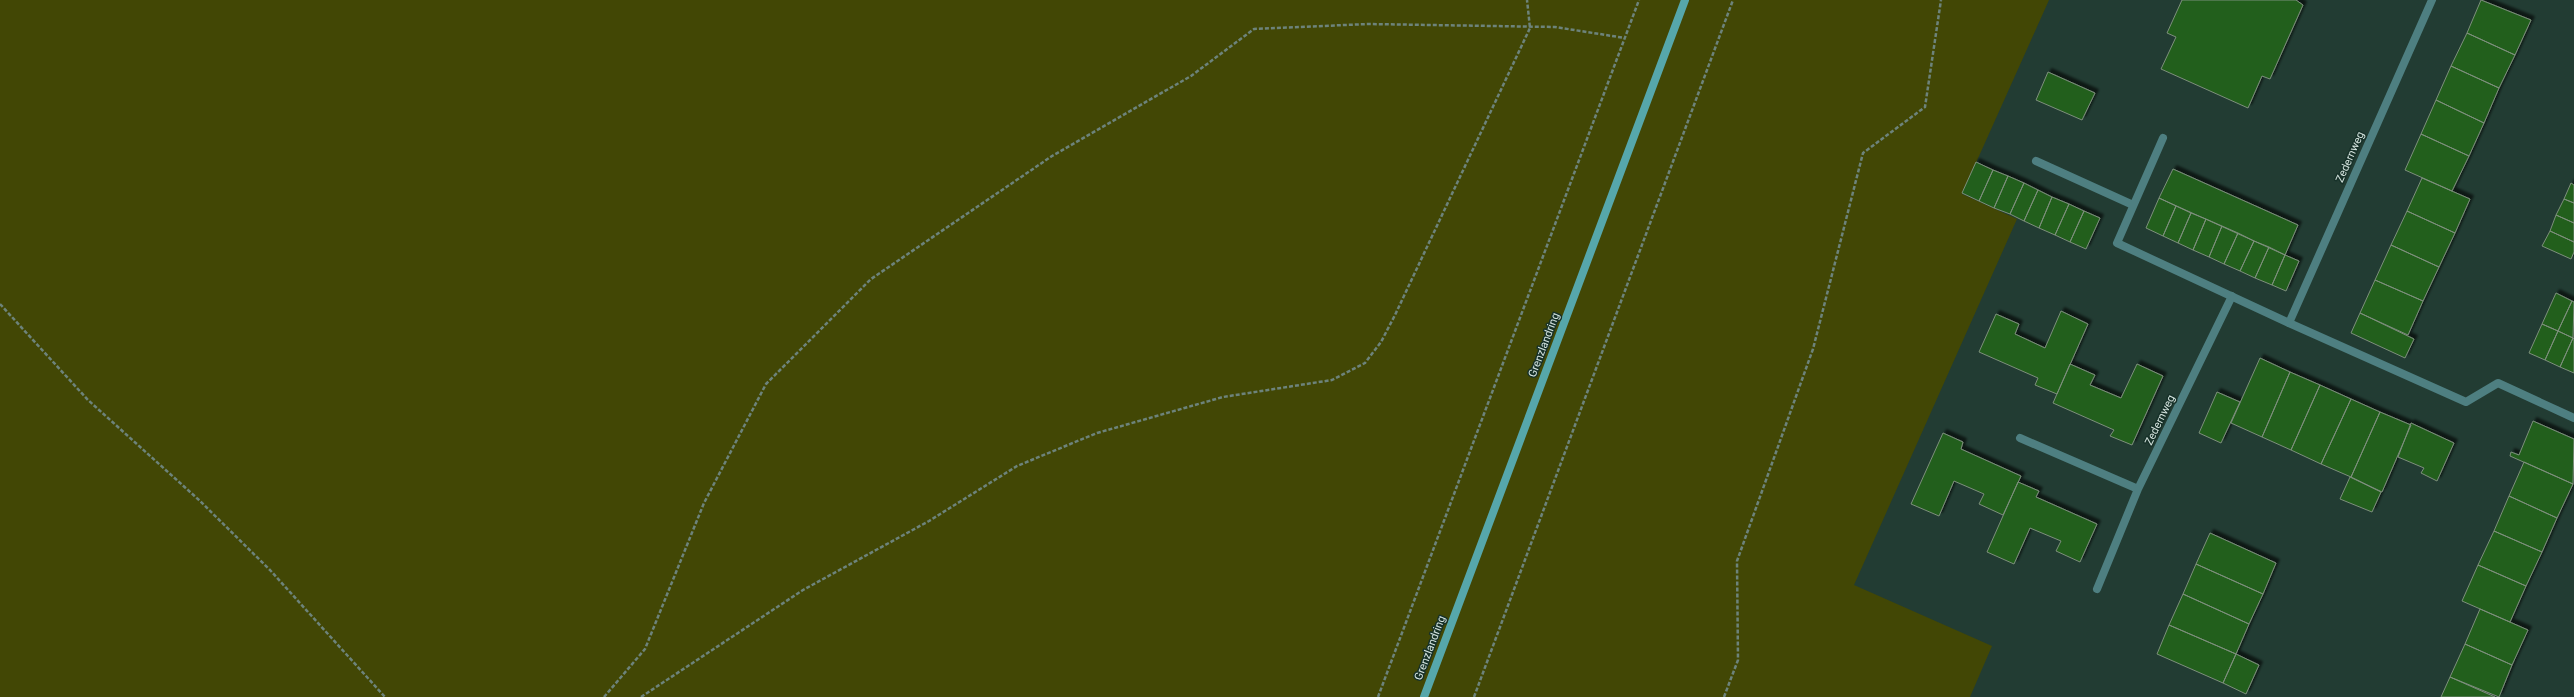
<svg xmlns="http://www.w3.org/2000/svg" width="2574" height="697" font-family="Roboto,sans-serif">
  <style>
    .green { fill: #424705 }
    .building { fill: #215f1e; stroke: #7d8f7b; filter: url(#shadow) }
    .lines { fill: none; stroke-linecap: round; stroke-linejoin: round }
    .path { stroke: #6d837b; stroke-width: 2.5; stroke-dasharray: 4 2; stroke-linecap: butt }
    .service { stroke: #4e7f81; stroke-width: 8 }
    .minor { stroke: #4e7f81; stroke-width: 8 }
    .secondary { stroke: #56a7ab; stroke-width: 8 }
    .labels { text-anchor: middle; dominant-baseline: central; stroke-width: 3; stroke-linejoin: round; paint-order: stroke }
    .street-label { font-size: 11px; fill: #d5e4df; stroke: #173129 }
  </style>
  <defs>
    <filter id="shadow"><feDropShadow dx="3.5" dy="-3.5" stdDeviation="1" flood-color="#0009"/></filter>
  </defs>
  <rect width="100%" height="100%" fill="#223c33"/>
  <path class="green" d="M0,0H2049L1962,194L2017,219L1854,585L1992,646L1970,697H0Z"/>
  <path class="building" d="M2182,0H2296L2303,5L2270,79L2262,76L2248,108L2161,69L2176,37L2167,33Z
    M2481,0L2531,20L2515,55L2467,33Z
    M2467,33L2515,55L2499,88L2451,66Z
    M2451,66L2499,88L2484,123L2436,100Z
    M2048,72L2095,93L2082,120L2036,100Z
    M2436,100L2484,123L2469,156L2421,134Z
    M2421,134L2469,156L2452,191L2405,170Z
    M1976,162L1993,170L1979,201L1962,193Z
    M2173,169L2298,225L2285,255L2159,198Z
    M1993,170L2008,176L1994,208L1979,201Z
    M2008,176L2024,183L2010,214L1994,208Z
    M2422,178L2470,199L2455,233L2407,211Z
    M2024,183L2038,190L2024,221L2010,214Z
    M2571,183L2574,185V203L2564,199Z
    M2038,190L2052,197L2039,228L2024,221Z
    M2052,197L2069,204L2055,235L2039,228Z
    M2159,198L2176,206L2163,236L2146,228Z
    M2564,199L2574,203V223L2556,215Z
    M2069,204L2084,211L2070,242L2055,235Z
    M2176,206L2191,213L2178,243L2163,236Z
    M2084,211L2100,218L2086,249L2070,242Z
    M2407,211L2455,233L2439,267L2391,245Z
    M2191,213L2206,219L2193,250L2178,243Z
    M2556,215L2574,223V242L2550,231Z
    M2206,219L2222,226L2209,257L2193,250Z
    M2222,226L2238,233L2224,264L2209,257Z
    M2550,231L2574,242V252L2571,259L2542,246Z
    M2238,233L2254,241L2240,271L2224,264Z
    M2254,241L2269,247L2255,278L2240,271Z
    M2391,245L2439,267L2423,301L2375,280Z
    M2269,247L2285,255L2272,285L2255,278Z
    M2285,255L2299,261L2286,291L2272,285Z
    M2375,280L2423,301L2408,335L2360,313Z
    M2556,293L2572,301L2558,331L2542,324Z
    M2572,301L2574,302L2573,338L2558,331Z
    M2061,311L2088,324L2057,394L2035,385L2038,378L1979,352L1996,314L2019,324L2015,334L2045,348Z
    M2360,313L2414,339L2405,358L2351,333Z
    M2542,324L2558,331L2545,360L2529,353Z
    M2558,331L2573,338L2560,367L2545,360Z
    M2573,338L2574,339V373L2560,367Z
    M2260,358L2290,372L2262,437L2231,423Z
    M2070,364L2095,375L2090,385L2121,398L2137,364L2163,376L2132,445L2110,436L2114,430L2053,403Z
    M2290,372L2320,385L2291,450L2262,437Z
    M2320,385L2351,399L2321,464L2291,450Z
    M2217,392L2240,402L2221,443L2199,433Z
    M2351,399L2380,412L2351,477L2321,464Z
    M2380,412L2411,425L2382,492L2351,477Z
    M2533,421L2574,439L2573,484L2510,456L2511,452L2519,455Z
    M2411,423L2454,443L2437,481L2421,473L2424,468L2398,457Z
    M1943,433L1963,442L1961,449L2021,476L2003,515L1979,504L1984,494L1954,481L1939,516L1911,504Z
    M2524,462L2573,484L2557,518L2509,496Z
    M2350,477L2381,492L2372,512L2340,499Z
    M2018,482L2039,491L2036,497L2097,524L2080,562L2056,551L2061,541L2030,528L2014,564L1987,552Z
    M2509,496L2557,518L2542,552L2494,531Z
    M2494,531L2542,552L2526,586L2478,565Z
    M2210,533L2276,563L2263,594L2196,564Z
    M2196,564L2263,594L2249,624L2183,594Z
    M2478,565L2526,586L2510,622L2462,601Z
    M2183,594L2249,624L2236,654L2169,625Z
    M2480,609L2528,630L2512,665L2465,644Z
    M2169,625L2236,654L2223,683L2157,654Z
    M2465,644L2512,665L2499,697L2450,677Z
    M2236,654L2259,665L2246,694L2223,683Z
    M2450,677L2495,697H2441Z"/>
  <g class="lines">
    <path class="path" d="M0,304L88,400L199,500L270,570L385,697
      M604,697L645,649L704,503L766,384L871,279L1052,156L1191,76L1254,29L1368,24L1555,27L1625,38
      M641,697L803,590L929,521L1017,466L1097,433L1223,397L1332,380L1365,363L1381,342L1395,315L1530,28L1527,0
      M1378,697L1639,0
      M1474,697L1733,0
      M1724,697L1738,660L1737,561L1813,349L1863,153L1925,107L1941,0"/>
    <path class="service" d="M2289,323L2432,0
      M2020,438L2138,489
      M2097,589L2138,489L2232,296"/>
    <path class="minor" d="M2163,138L2117,243L2289,323L2466,402L2498,383L2574,418
      M2036,161L2133,205"/>
    <path class="secondary" d="M1424,697L1685,0"/>
  </g>
  <g class="labels">
    <g class="street-label">
      <text transform="translate(2350 157) rotate(-66)">Zedernweg</text>
      <text transform="translate(1544 345) rotate(-69)">Grenzlandring</text>
      <text transform="translate(2160 420) rotate(-64)">Zedernweg</text>
      <text transform="translate(1430 648) rotate(-69)">Grenzlandring</text>
    </g>
  </g>
</svg>
